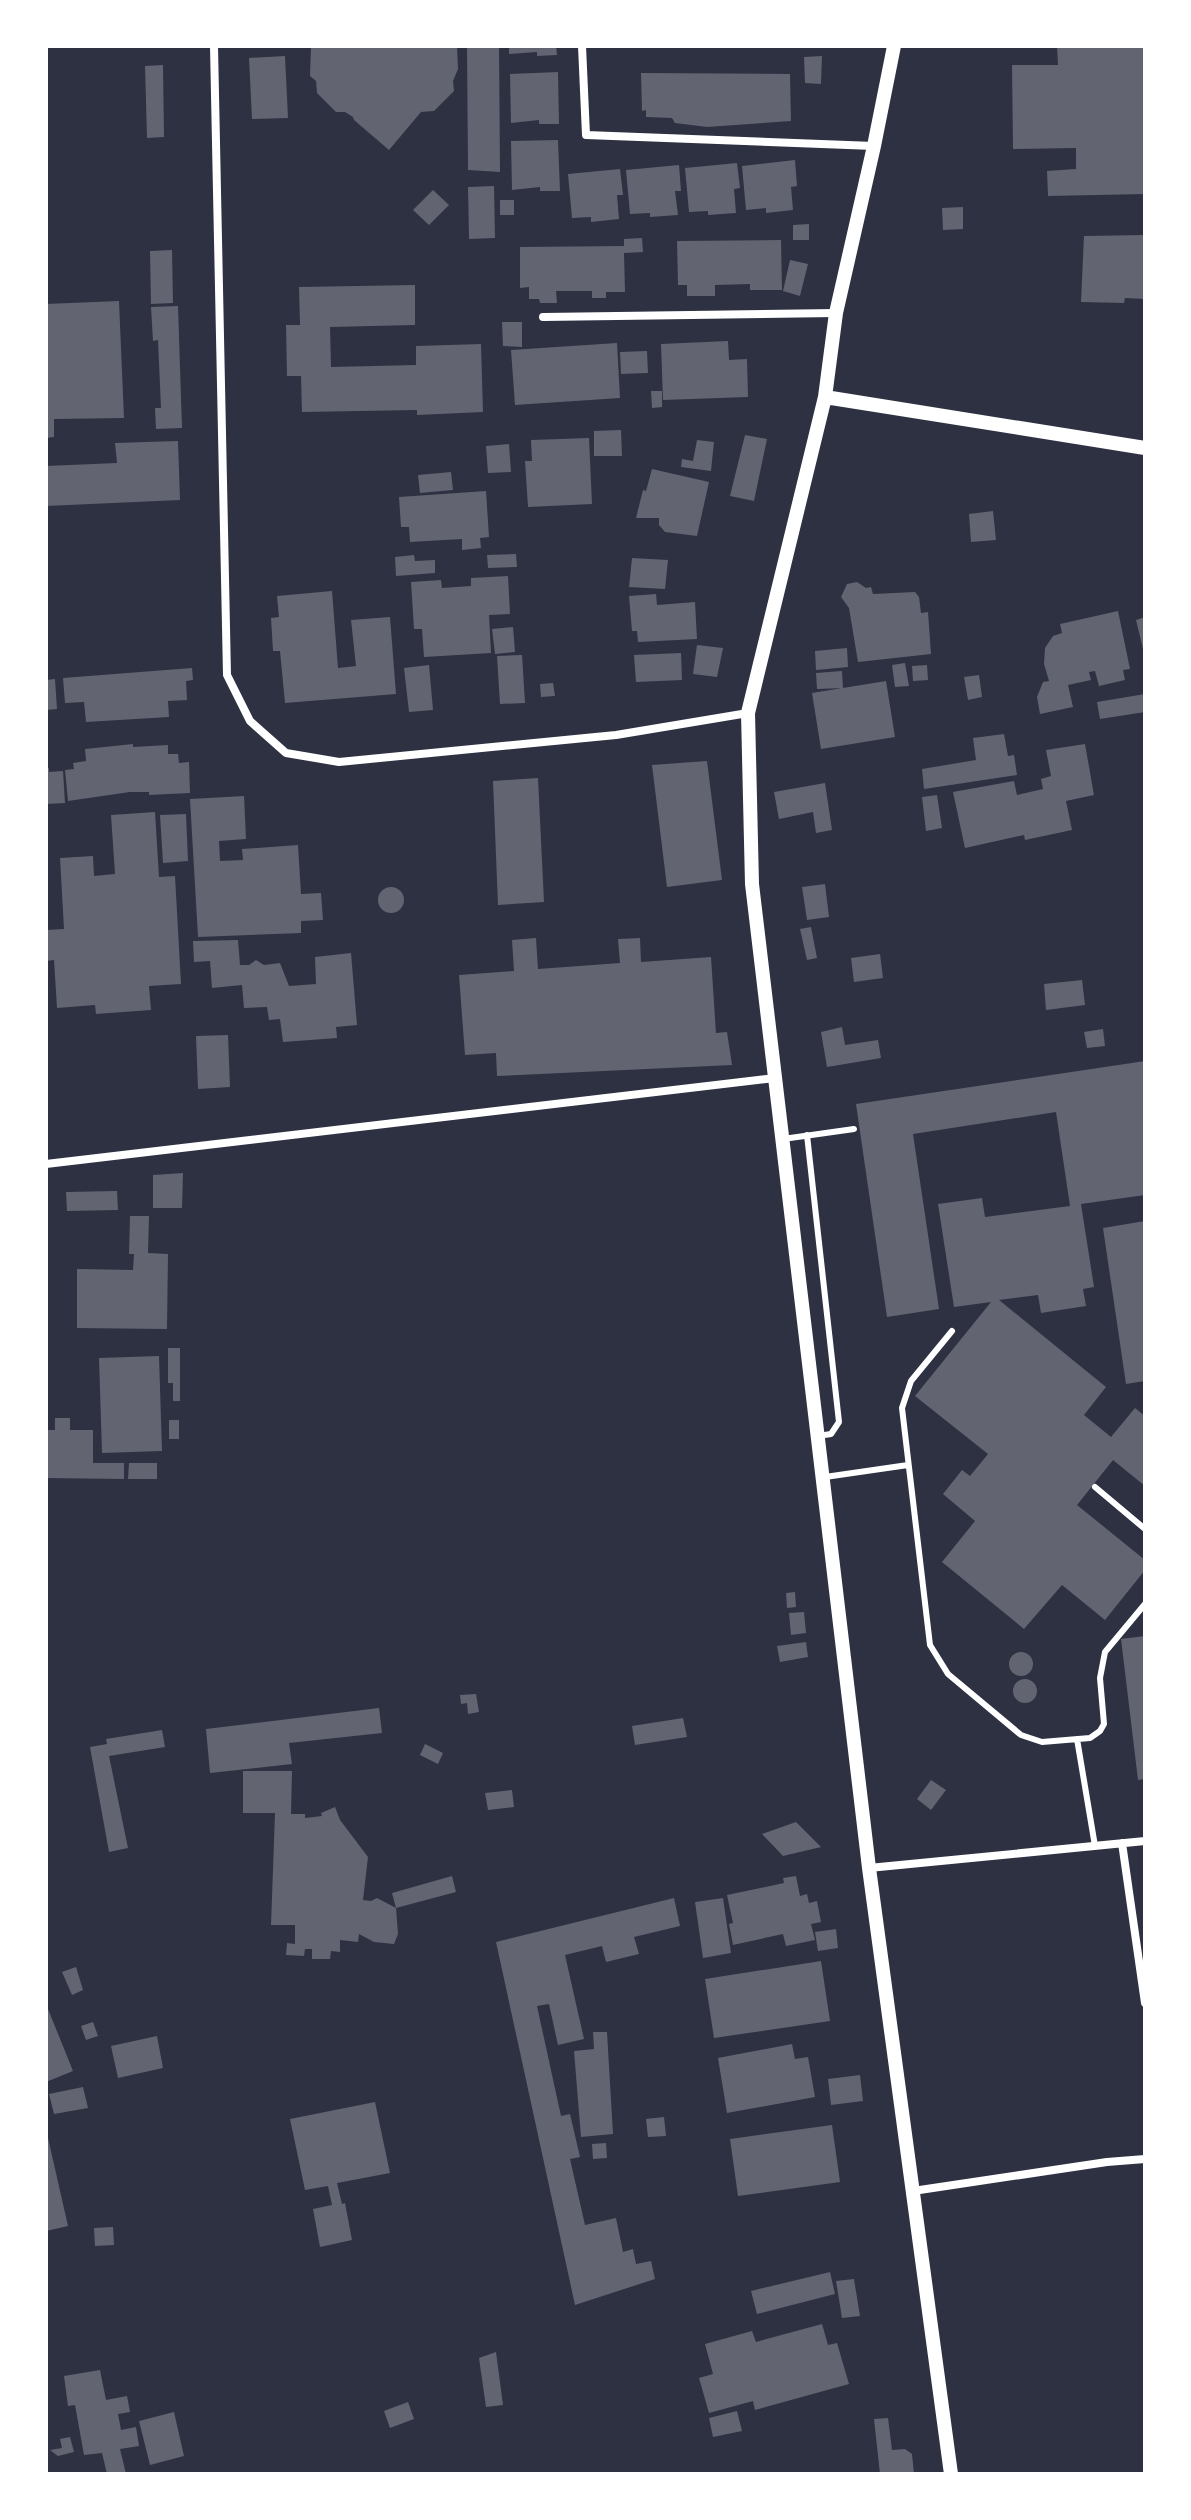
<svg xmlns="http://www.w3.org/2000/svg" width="1191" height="2520" font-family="'DejaVu Sans',sans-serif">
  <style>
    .building { fill: #626471 }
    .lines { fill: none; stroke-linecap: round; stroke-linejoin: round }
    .service { stroke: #fff; stroke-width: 6 }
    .minor { stroke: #fff; stroke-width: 8 }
    .tertiary { stroke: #fff; stroke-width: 14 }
  </style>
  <rect width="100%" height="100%" fill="#2d3142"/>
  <path class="building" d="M311,46H457L458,69L453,81L454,91L434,111L421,112L389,150L354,120L353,117L345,112H336L317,93L316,81L310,76Z
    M467,46H499L500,172L468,170Z
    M509,46H556L557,55L537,56V52L509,54Z
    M1057,46H1145V194L1048,196L1047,171L1076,169V148L1013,149L1012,65H1058Z
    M285,56L288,118L252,119L249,58Z
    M822,56L821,84L805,83L804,57Z
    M163,65L164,137L147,138L145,66Z
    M558,72L559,124H539V120L511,123L510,74Z
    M641,73L790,74L791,121L707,127L675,123L672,118L646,117V110L642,111Z
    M558,140L560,191H540V187L512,190L511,141Z
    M795,160L797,186L791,187L793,210L766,213V208L746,210L742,166Z
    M737,163L740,188L734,189L736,213L708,215V211L689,212L685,168Z
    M679,165L681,191H675L678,215L650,217V213L630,214L626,170Z
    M620,169L623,195H617L619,219L591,222V217L572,218L568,174Z
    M494,186L495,238L469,239L468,187Z
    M433,190L449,205L429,225L413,210Z
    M500,200H514V215H500Z
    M963,207V229L943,230L942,208Z
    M809,224V240H793V225Z
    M1145,235V299L1125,298L1124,303L1081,302L1084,236Z
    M642,238L643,252L624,253L625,292H606V298H592V291H556L557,303H540L539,299H529V287L520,288V247L624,246V239Z
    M781,240L782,290H750V284L715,285V296H687V285H678L677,241Z
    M172,250L173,303L151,304L150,251Z
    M790,260L808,264L800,296L783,291Z
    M415,285V325L330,327L331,367L416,365V346L481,344L483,412L417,415V410L302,412L301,376H287L286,325H300L299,287Z
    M119,301L124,418L54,419V437L46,438V304Z
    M178,306L182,428L156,429L155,408H161L158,340L153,341L151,307Z
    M502,322H522V347L503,346Z
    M728,341L729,360L747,359L748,397L663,400L661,344Z
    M617,343L620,398L515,405L511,350Z
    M647,351L648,373L621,374L620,352Z
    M651,391H662V407L652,408Z
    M621,430L622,456H594V431Z
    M745,435L767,439L754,501L730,496Z
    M589,438L592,504L528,507L525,461H532L531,440Z
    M697,440L714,442L711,471L681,467L682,459L693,461Z
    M178,441L180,500L46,506V466L117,463L115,443Z
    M509,444L511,472L488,473L486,446Z
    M652,469L709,482L697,536L665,532L659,525V518H636L643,490L646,491Z
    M451,472L453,490L420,493L418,475Z
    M486,491L489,537L480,538L481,548L462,550V539L410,542L409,527H401L399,497Z
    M993,511L996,540L971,542L969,514Z
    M516,554L517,567L488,568L487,555Z
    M414,555L415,561L435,560V573L396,576L395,557Z
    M632,558L668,560L665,589L629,587Z
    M508,576L510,614L489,615L491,653L424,657L422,629H414L411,582L441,580L442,588L471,586V578Z
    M857,582L866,588L871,587L873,594L915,592L919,597L921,613L928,612L931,654L858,662L849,608L841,597L847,584Z
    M332,591L338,668L356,666L351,620L390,617L396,694L285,703L280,651H273L271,618L279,617L277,596Z
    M656,594L657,605L695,602L697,639L638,642L637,631H632L629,596Z
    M1118,611L1130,669L1123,670L1125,680L1099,686L1095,671L1089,672L1091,680L1068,685L1073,707L1040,714L1037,697L1043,682L1049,681L1044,664L1045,648L1053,636L1062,633L1060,624Z
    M1145,617V652L1144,653L1136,620Z
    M513,627L515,652L495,654L492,629Z
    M697,645L723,648L717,677L693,674Z
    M847,648L848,667L816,670L815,651Z
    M681,653L682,680L636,682L634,655Z
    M522,655L525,703L500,704L497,656Z
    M905,663L909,686L895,687L892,665Z
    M429,665L433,710L409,712L404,668Z
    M927,665L928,680L913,681L912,666Z
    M192,668L193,680L186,681L187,700L168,701L169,717L86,722L84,702L65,703L63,678Z
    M842,671L843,688L817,689L816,673Z
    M979,675L982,697L968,700L964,677Z
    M55,679L57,709L46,710V680Z
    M886,681L895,737L821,749L812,693Z
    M553,683L555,696L541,697L540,684Z
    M1145,694V712L1100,719L1097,702Z
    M1004,734L1008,756L1014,755L1017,775L924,789L922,769L976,760L973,738Z
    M133,744V747L168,745V754H178L179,763L189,762L190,793L149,795V792H130L68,801L65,770L74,769L73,763L86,761L85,749Z
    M1085,744L1094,795L1066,801L1072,830L1025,840L1024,835L965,848L953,792L1014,781L1017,795L1043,789L1041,779L1051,776L1046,750Z
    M707,761L722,880L667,887L652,765Z
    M49,768V772L63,771L65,803L46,804V769Z
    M538,778L544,902L498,905L493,781Z
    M825,783L832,830L816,833L813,812L779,819L774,792Z
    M937,795L942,828L926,831L922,797Z
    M244,796L246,839L219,841L220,861L243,860L242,849L298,845L301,894L321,893L323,920L301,921V933L198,937L190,799Z
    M155,812L159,877L175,876L181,984L149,986L151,1010L96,1014L95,1005L57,1008L54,960L46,961V930L64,929L60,858L93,856L94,876L115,874L111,815Z
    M186,814L188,861L163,863L160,815Z
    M825,884L829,917L807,920L802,887Z
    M378 900a13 13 0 1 1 26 0a13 13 0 1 1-26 0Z
    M811,927L817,958L807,960L800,929Z
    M536,938L538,969L620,963L618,939L640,938L641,962L711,957L716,1033L727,1032L732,1065L497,1076L496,1053L465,1055L459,975L514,971L512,940Z
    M238,940L240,965H249L256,960L264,965L280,963L289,986L316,984L315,957L351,953L357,1025L336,1027L337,1038L283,1042L280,1019L269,1020L267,1007L244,1008L242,985L212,988L210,961L194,962L193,941Z
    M880,954L883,978L854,982L851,958Z
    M1082,980L1085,1005L1046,1010L1044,984Z
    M842,1027L845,1045L878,1040L881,1058L827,1067L821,1032Z
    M1103,1029L1105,1046L1087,1048L1084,1032Z
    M228,1035L230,1087L198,1089L196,1036Z
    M1145,1061V1195L1081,1204L1094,1287L1083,1289L1086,1306L1041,1313L1038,1295L999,1300L1106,1387L1084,1415L1111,1437L1135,1408L1145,1416V1486L1113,1460L1077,1505L1145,1560V1570L1105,1620L1062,1585L1024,1629L942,1562L975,1521L943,1494L962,1470L970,1476L988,1454L915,1396L991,1302L954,1307L938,1204L982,1198L985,1217L1070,1206L1056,1112L913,1134L939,1309L887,1317L856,1104Z
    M183,1173L182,1208H153V1175Z
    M117,1191L118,1210L67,1211L66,1192Z
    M130,1216H149L148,1253L168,1254L167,1329L77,1328V1269L133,1270L134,1254H129Z
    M1145,1221V1381L1126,1384L1103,1228Z
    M168,1348H180V1401H173V1383H168Z
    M159,1356L162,1451L102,1453L99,1358Z
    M55,1418H70V1430H93V1463H124V1479L46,1478V1430H55Z
    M169,1420H179V1439H169Z
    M129,1463H157V1479H128Z
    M795,1592L796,1607L787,1608L786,1593Z
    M804,1612L806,1633L791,1635L789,1613Z
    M1145,1636V1779L1138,1780L1121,1639Z
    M806,1642L808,1657L780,1662L777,1646Z
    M1009 1664a12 12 0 1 1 24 0a12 12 0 1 1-24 0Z
    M1013 1691a12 12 0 1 1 24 0a12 12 0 1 1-24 0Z
    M476,1694L479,1712L468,1714L467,1703L461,1704L460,1695Z
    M379,1708L382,1733L289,1743L292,1764L210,1773L206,1729Z
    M683,1718L687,1737L635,1745L632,1726Z
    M162,1730L165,1747L109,1756L128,1848L109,1852L90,1747L107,1744L106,1739Z
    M425,1744L443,1753L438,1764L420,1755Z
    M243,1771H292L291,1814H305V1818L322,1816L321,1813L335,1807L340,1820L368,1857L363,1900L371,1901L377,1898L396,1908L398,1934L394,1944L374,1942L359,1934L358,1942L340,1940V1952L331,1951L330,1959H312V1949H305L304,1956L286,1955L287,1943L295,1944V1925H271L275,1813H243Z
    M931,1780L946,1790L931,1810L917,1799Z
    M512,1790L514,1807L488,1810L485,1793Z
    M796,1822L821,1847L783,1856L762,1834Z
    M452,1876L456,1892L396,1908L392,1893Z
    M796,1876L800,1896L807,1894L809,1903L817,1901L821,1922L811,1924L815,1940L786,1946L783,1934L733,1945L729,1924L733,1923L727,1895L784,1883L783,1878Z
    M674,1898L680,1926L634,1937L639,1954L606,1962L602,1946L565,1955L584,2039L558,2045L549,2004L537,2006L561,2116L570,2114L580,2157L570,2159L585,2225L616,2218L623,2252L633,2249L636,2264L651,2261L655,2279L575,2305L496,1942Z
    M723,1898L731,1953L703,1958L695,1902Z
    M836,1929L838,1948L818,1951L815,1932Z
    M821,1961L830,2021L714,2038L705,1979Z
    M76,1967L83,1990L72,1995L62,1972Z
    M46,2004L73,2071L46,2082Z
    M93,2022L98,2036L86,2040L81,2026Z
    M593,2032H607L613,2134L581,2137L574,2051L594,2049Z
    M157,2036L163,2068L118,2078L111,2046Z
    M792,2044L795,2059L808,2057L815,2097L727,2113L718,2058Z
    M860,2075L863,2101L831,2105L828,2079Z
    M83,2087L88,2108L54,2114L49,2094Z
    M375,2102L390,2173L337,2183L342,2204L345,2203L352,2240L320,2247L313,2209L332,2205L328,2186L305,2190L290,2119Z
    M664,2117L666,2136L648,2137L646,2119Z
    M832,2125L840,2182L738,2196L730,2139Z
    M46,2129L68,2226L46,2231Z
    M606,2143L607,2158L593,2159L592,2144Z
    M113,2227L114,2245L95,2246L94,2228Z
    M830,2272L835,2294L757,2314L751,2291Z
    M854,2279L860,2316L842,2318L836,2281Z
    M822,2324L828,2345L837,2343L849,2384L755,2410L753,2401L709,2413L699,2378L713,2374L705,2344L752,2331L756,2342Z
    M496,2352L503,2405L486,2407L479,2358Z
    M100,2370L106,2400L127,2396L130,2412L118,2414L121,2430L136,2427L139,2446L120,2449L126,2474H107L102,2453L84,2455L75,2405L68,2406L64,2376Z
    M408,2402L414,2419L390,2428L384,2411Z
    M737,2411L742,2431L713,2437L709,2418Z
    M174,2412L184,2456L150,2465L139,2421Z
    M888,2418L892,2450L905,2449L912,2454L914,2474H880L874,2419Z
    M70,2437L74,2452L58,2456L50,2450L62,2448L60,2439Z"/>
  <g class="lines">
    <path class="service" d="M807,1135L839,1422L831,1434L818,1436
      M783,1139L854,1129
      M952,1331L911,1381L902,1408L930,1645L948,1674L1021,1735L1042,1742L1090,1738L1100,1731L1104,1724L1100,1678L1105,1652L1145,1604
      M825,1477L908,1465
      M1095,1487L1145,1529
      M1077,1739L1095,1846"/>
    <path class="minor" d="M214,46L227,675L250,721L286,753L339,762L616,735L748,713
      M582,46L586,135L874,146
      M543,317L836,313
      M46,1164L775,1078
      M1122,1843L1145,2003
      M869,1868L1145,1841
      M913,2191L1107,2162L1145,2159"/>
    <path class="tertiary" d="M894,46L874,146L836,313L825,397L748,713L752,884L869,1868L951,2474
      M825,397L1145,448"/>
  </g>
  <rect width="1191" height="2520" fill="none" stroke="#ffffff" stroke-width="96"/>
</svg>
